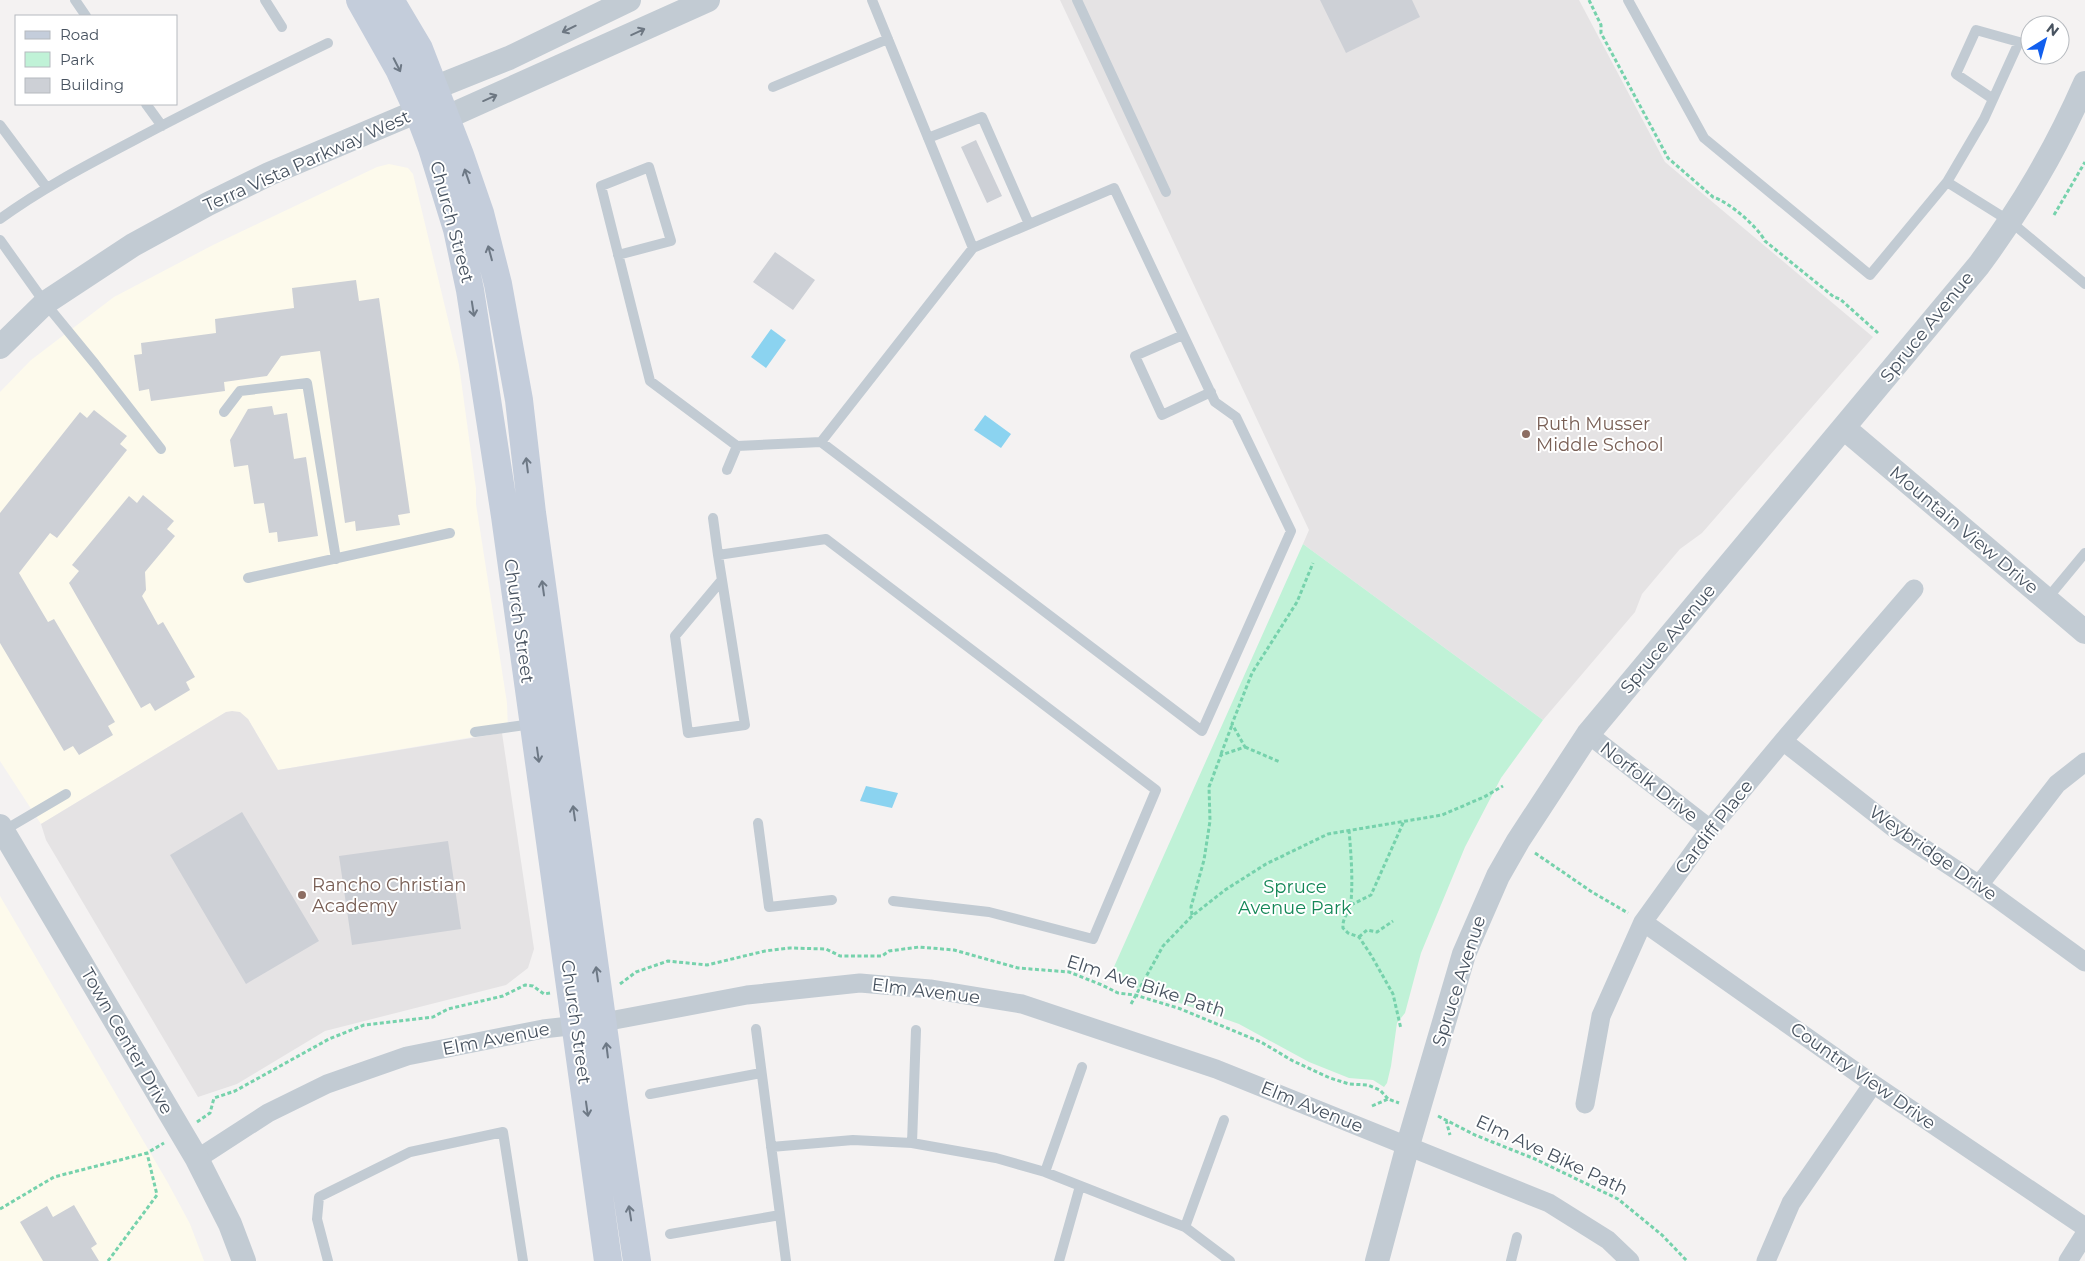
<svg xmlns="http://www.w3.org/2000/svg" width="2085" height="1261" font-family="Montserrat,sans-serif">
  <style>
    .commercial { fill: #fdfaec }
    .education { fill: #e5e3e4 }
    .green { fill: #c0f2d7 }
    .water { fill: #8bd3f0 }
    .building { fill: #cdd0d6 }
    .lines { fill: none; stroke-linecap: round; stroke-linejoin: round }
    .path { stroke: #76d2ac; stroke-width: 3; stroke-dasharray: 4 2.5; stroke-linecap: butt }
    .service { stroke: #c2cbd3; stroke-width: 10 }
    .minor { stroke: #c2cbd3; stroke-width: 19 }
    .tertiary { stroke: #c2cbd3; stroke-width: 24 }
    .secondary { stroke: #c4cddb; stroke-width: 28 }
    .oneway { stroke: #6d7782 }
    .oneway2 { stroke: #6d7885 }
    .education-dot { fill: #8d6e63; stroke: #fff; stroke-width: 2 }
    .labels { text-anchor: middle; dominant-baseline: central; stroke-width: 4; stroke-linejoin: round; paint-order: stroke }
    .street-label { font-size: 18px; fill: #485360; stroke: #fff }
    .education-label { font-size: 18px; fill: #785e54; stroke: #fff; text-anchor: start }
    .park-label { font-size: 18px; fill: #148757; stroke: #fff }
  </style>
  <rect width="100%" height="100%" fill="#f4f2f2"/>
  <path class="commercial" d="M389,164L408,168L413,174L459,365L476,489V504L507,703L508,731L278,770L248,719L226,712L41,824L0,761V392L31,360L114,297L213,245L377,167Z
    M0,896L168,1183L190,1224L204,1261H0Z"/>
  <path class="education" d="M1060,0H1579L1665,162L1873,337L1702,533L1680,549L1642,594L1635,612L1543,720L1303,544L1309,530Z
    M232,711L240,712L248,719L278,770L502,733L534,949L528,968L506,985L325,1031L237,1084L198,1097L46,840L41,824L226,712Z"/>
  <path class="green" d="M1303,544L1543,720L1501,778L1465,847L1421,953L1405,1013L1397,1023L1391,1066L1387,1083L1384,1087L1373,1080L1349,1078L1309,1062L1239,1024L1109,978Z"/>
  <path class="water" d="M771,329L786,340L766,368L751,357Z
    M985,415L1011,434L1001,448L974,430Z
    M866,786L898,793L892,808L860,801Z"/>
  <path class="building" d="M1320,0H1412L1420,17L1346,53Z
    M976,140L1002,196L987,203L961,147Z
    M775,252L815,280L793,310L753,282Z
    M356,280L359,301L379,298L410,513L398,515L400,525L356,531L355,521L345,523L320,351L281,356L267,376L224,382L225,391L151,401L149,389L139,391L134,355L142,354L141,343L216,333L215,319L294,308L292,288Z
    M272,406L274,415L287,413L294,459L306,457L318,536L278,542L277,532L269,533L264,503L254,504L248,465L234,467L230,440L248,409Z
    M94,410L127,436L120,444L127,450L57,538L50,533L19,573L48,622L54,619L115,722L108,726L113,735L79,755L73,746L64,751L0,643V513L80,412L87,418Z
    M143,495L174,521L167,529L175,536L145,572L146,590L142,596L158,625L163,622L195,677L186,682L190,690L155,711L150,703L141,708L69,583L79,571L72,565L129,496L137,503Z
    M242,812L319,941L246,984L170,855Z
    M448,841L461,929L352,945L339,856Z
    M74,1205L97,1244L91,1248L99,1261H43L20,1222L47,1206L53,1217Z"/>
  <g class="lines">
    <path class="path" d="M1589,0L1601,25V33L1668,158L1713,197C1729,202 1757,226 1765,241L1834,297L1840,299L1878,333
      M2054,215L2085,162
      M1245,747L1280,762
      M1221,754L1232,725
      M1349,830C1351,854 1353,878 1351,902C1350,912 1342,917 1343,928L1348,933L1359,937L1371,955L1393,994L1401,1029
      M1535,853L1592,892L1628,913
      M1351,905L1371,895L1404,821
      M1192,915L1191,907L1204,860L1210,821L1209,787L1221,755L1245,747L1232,724L1252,673L1297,602L1313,563
      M1359,937L1367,930L1377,932L1393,921
      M620,984L636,972L668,961L707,965L765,951L790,948L826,949L840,956H882L889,951L919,947L954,950L1018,968L1069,972L1102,985L1118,993L1135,995L1178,1008L1261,1042L1293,1061L1330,1078L1349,1084L1368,1085L1380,1090L1388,1099
      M1131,1004L1163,946L1192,916L1225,890L1266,864L1328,834L1442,815L1484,797L1503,786
      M1372,1106L1388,1099L1399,1103
      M1438,1116L1475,1135L1535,1159L1618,1199L1662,1235L1687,1261
      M1446,1120L1450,1135
      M197,1122L210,1113L214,1098L235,1091L329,1039L364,1025L433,1017L448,1009L503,996L525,985L533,986L544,994L550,993
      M0,1209L54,1177L147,1153L164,1143
      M108,1261L157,1195L147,1153"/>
    <path class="service" d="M75,0L86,16
      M265,0L282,27
      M872,0L973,248
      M1077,0L1166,192
      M1628,0L1704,138L1870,275L1947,182L1984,119L2019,42L1976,30L1956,74L1993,99
      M773,87L888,39
      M146,104L162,126
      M0,125L47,188
      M928,138L982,117L1029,224
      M1947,182L2011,222L2085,284
      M0,219C45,186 95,161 144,135C205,103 266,73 328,43
      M0,240L45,303L95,364L161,449
      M618,255L671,241L649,167L601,186L650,381L737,446L821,442L973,248L1114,188L1215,402L1236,417L1291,531L1202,731L821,442
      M1183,335L1135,356L1162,415L1211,392
      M224,412L240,391L307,383L336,559
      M727,470L737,446
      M713,518L718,555L826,539L1156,790L1093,939L989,912L893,901
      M718,555L745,725L688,733L675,636L721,581
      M248,578L450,533
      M2046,600L2085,553
      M475,732L532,724
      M758,823L769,907L832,900
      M3,831L66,794
      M756,1029L786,1261
      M650,1094L761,1073
      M912,1143L916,1030
      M771,1147L853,1140L912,1143L996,1158L1045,1172L1185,1227L1230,1261
      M1045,1172L1082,1067
      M1185,1227L1224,1120
      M670,1234L780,1215
      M328,1261L317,1219L319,1197L410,1152L503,1132L523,1261
      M1059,1261L1080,1186
      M1511,1261L1517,1237"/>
    <path class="minor" d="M1588,734L1710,829
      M1783,741L1899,832L1979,885L2085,962
      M1979,885L2057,784L2085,762
      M1643,922L1873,1084L2085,1227
      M1585,1104L1601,1016L1643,922L1710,829L1783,741L1914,589
      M197,1159L268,1113L327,1084L407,1056L543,1029L604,1022L747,995L860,983L930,989L1022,1004L1216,1069L1549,1203L1608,1240L1630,1261
      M1766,1261L1791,1203L1873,1084
      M2068,1261L2085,1234"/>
    <path class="tertiary" d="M427,113L445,118L708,0
      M0,347L45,303L133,245L208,204L269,174L418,111L434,88L509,58L629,0
      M1844,428L2085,632
      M0,826L197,1159L230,1224L244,1261
      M1377,1261L1408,1145L1464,954L1498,876L1518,841L1588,734L1979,265C2023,205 2055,151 2085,83"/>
    <path class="secondary" d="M360,0L399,69L418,111L432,148L457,229L470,290L505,516L608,1261
      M390,0L419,49L460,155L480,213L498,284L519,400L532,513L615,1113L637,1261"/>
  </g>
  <defs><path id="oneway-shaft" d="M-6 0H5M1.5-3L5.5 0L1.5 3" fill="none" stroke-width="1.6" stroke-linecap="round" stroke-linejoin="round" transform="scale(1.25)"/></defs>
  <g class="oneway">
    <use href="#oneway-shaft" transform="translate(569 29) rotate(154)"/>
    <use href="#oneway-shaft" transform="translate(638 32) rotate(-25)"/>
    <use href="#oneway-shaft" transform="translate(490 98) rotate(-24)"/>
  </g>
  <g class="oneway2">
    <use href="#oneway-shaft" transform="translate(397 65) rotate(63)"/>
    <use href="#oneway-shaft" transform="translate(467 176) rotate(-109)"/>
    <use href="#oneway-shaft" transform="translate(490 253) rotate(-105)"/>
    <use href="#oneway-shaft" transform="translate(473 309) rotate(81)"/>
    <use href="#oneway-shaft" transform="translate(527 465) rotate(-97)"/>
    <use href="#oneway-shaft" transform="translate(543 588) rotate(-98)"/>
    <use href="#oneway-shaft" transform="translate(538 755) rotate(82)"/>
    <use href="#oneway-shaft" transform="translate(574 813) rotate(-98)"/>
    <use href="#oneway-shaft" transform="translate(597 974) rotate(-98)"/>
    <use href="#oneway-shaft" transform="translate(607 1050) rotate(-97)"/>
    <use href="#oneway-shaft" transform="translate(587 1109) rotate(82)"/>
    <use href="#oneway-shaft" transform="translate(630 1213) rotate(-99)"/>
  </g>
  <g class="education-dot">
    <circle cx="1526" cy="434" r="5"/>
    <circle cx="302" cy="895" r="5"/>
  </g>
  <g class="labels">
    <g class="street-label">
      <text transform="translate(307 161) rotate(-24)">Terra Vista Parkway West</text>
      <text transform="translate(452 222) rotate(75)">Church Street</text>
      <text transform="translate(1927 327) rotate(-51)">Spruce Avenue</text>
      <text transform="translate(1964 530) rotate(40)">Mountain View Drive</text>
      <text transform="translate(519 621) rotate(82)">Church Street</text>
      <text transform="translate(1668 639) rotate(-50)">Spruce Avenue</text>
      <text transform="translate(1649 782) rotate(38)">Norfolk Drive</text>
      <text transform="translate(1714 827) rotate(-52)">Cardiff Place</text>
      <text transform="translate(1933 853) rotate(35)">Weybridge Drive</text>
      <text transform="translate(1459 981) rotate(-72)">Spruce Avenue</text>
      <text transform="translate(1146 986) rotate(18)">Elm Ave Bike Path</text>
      <text transform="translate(926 991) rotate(7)">Elm Avenue</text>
      <text transform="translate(576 1022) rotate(82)">Church Street</text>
      <text transform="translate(496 1039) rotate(-11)">Elm Avenue</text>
      <text transform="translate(127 1041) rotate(60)">Town Center Drive</text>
      <text transform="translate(1863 1076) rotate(35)">Country View Drive</text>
      <text transform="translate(1312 1107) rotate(22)">Elm Avenue</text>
      <text transform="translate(1552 1155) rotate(25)">Elm Ave Bike Path</text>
    </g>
    <g class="education-label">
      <text x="1536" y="424">Ruth Musser<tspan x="1536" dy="21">Middle School</tspan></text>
      <text x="312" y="885">Rancho Christian<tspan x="312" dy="21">Academy</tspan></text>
    </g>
    <g class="park-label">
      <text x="1295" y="887">Spruce<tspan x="1295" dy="21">Avenue Park</tspan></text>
    </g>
  </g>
  <rect x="15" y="15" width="162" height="90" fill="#ffffff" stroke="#b6babf"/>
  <rect x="25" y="31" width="25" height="8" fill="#c4cddb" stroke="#b6babf"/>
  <text x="60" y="40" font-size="15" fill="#485360">Road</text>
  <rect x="25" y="52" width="25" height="15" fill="#c0f2d7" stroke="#b6babf"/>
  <text x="60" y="65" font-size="15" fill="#485360">Park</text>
  <rect x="25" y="78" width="25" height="15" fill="#cdd0d6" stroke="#b6babf"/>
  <text x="60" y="90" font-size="15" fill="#485360">Building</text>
  <g transform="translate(2045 40) rotate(37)"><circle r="24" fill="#ffffff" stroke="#b6babf"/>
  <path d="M0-4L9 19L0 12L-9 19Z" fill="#125fee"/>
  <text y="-8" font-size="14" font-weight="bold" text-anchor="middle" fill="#485360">N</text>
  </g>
</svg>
